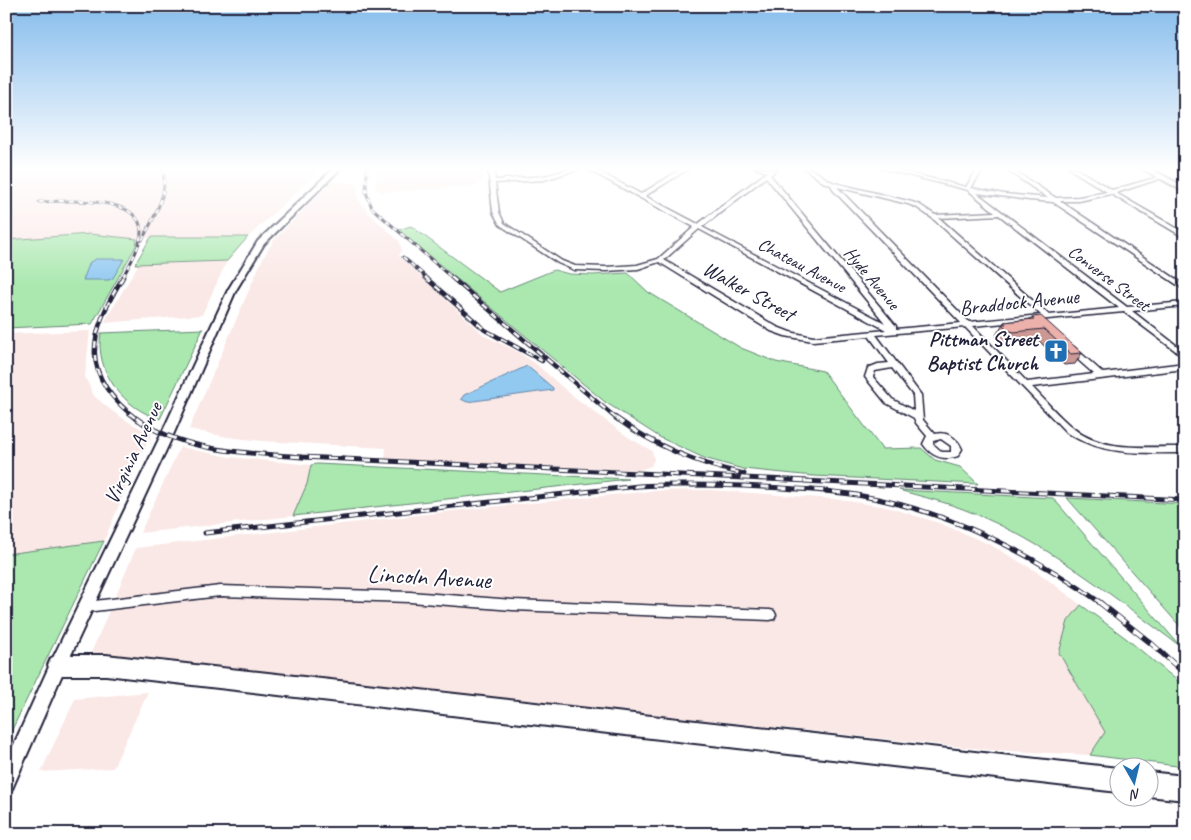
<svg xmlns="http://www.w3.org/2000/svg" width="1191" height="840" font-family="Caveat,sans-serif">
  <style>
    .built { fill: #fae8e6 }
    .green { fill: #aae8af; stroke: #668575 }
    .water { fill: #92c9f1; stroke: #6586a8 }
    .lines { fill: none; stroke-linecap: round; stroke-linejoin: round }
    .minor-casing { stroke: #22223b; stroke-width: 3 }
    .secondary-casing { stroke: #22223b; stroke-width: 4 }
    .motorway-casing { stroke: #22223b; stroke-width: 4 }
    .minor { fill: #fff; fill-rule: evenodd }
    .secondary { fill: #fff; fill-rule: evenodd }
    .motorway { fill: #fff; fill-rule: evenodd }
    .rail-far3-casing { stroke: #22223b; stroke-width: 3 }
    .rail-far2-casing { stroke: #22223b; stroke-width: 4.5 }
    .rail-far1-casing { stroke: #22223b; stroke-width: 5 }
    .rail-casing { stroke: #22223b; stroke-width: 5.5 }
    .rail-far3 { stroke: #fff; stroke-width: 2; stroke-dasharray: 5; stroke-linecap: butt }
    .rail-far2 { stroke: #fff; stroke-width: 2.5; stroke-dasharray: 7; stroke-linecap: butt }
    .rail-far1 { stroke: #fff; stroke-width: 3; stroke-dasharray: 9; stroke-linecap: butt }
    .rail { stroke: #fff; stroke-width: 4; stroke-dasharray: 11; stroke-linecap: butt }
    .wall { fill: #cc9894; stroke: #22223b }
    .building { fill: #edb1ac; stroke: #22223b }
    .labels { text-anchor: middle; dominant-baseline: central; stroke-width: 4; stroke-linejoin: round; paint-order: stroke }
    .far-street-label { font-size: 18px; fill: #22223b; stroke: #fff }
    .street-label { font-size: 21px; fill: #22223b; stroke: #fff }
    .poi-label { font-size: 21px; font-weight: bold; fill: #22223b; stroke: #fff; text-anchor: end }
    .near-street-label { font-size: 25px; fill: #22223b; stroke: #fff }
  </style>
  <rect width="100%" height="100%" fill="#fff"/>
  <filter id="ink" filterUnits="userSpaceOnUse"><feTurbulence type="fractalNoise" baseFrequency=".02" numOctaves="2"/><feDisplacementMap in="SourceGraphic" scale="10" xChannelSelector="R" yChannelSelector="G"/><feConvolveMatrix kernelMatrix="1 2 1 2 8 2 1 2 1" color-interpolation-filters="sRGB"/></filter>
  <g filter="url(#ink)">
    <path class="built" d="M6,168H322L248,237L226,263L202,315L104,323L138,265L135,264L151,237L137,239L90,234L6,240Z
      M379,168H482L483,179L476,186L382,192L375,188Z
      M332,181L359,184L357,189L358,199L370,214L399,241L402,250L399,256L485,336L518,352L535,363L568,392L628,437L652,451L654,459L651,466L640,470L385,459L386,448L263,441L227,437L189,429L262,260L274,240Z
      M90,331L85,377L94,396L112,411L132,424L152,434L137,462L104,541L6,554V334Z
      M180,447L229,457L311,465L307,484L293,516L140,533Z
      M710,490L834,499L887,507L939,523L989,544L1039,573L1081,605L1068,621L1084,697L1106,733L1090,755L991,750L205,667L91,653L136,548L461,510L653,491Z
      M148,692L113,768L41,772L75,699Z"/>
    <path class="green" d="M411,226L500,292L554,270L569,274L592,275L628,273L648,292L741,348L776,362L823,371L882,449L921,448L935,460L960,467L978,484L814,476L743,469L704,458L661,438L605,402L398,230Z
      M90,234L137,239L136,246L92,324L6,328V240Z
      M151,237H248L227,261L135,264Z
      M203,329L160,419C124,409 94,371 101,333Z
      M317,464L628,479L293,516L307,484L311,465Z
      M899,490L1053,498L1180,646C1113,597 1047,542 968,511C946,502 922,497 899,490Z
      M1067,498L1185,504V632Z
      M104,541L6,742V554Z
      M1081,605L1127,639L1185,687V767L1090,755L1105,732L1059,653L1068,621Z"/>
    <path class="water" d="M96,259H124L113,278L109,280H83L90,262Z
      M527,366L553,388V390L467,402L461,399L464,395Z"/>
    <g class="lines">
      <g class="minor-casing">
        <path id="minor" d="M488,168H494L495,180L544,176L574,168H583L544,180L495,183L499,212L504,223L562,261L575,266L606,267L637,265L658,259L694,227L585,168H592L641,194L683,168H690L645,196L698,224L767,172L755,168L770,169L778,168L770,175L896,326V329L961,323L834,191L831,185L823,182L804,168C815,168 824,179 835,183L912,202L920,205L935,215L995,212L968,190L879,168H888L966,187L978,168H984L971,188L1004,194L1048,198L1004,168H1010L1056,198L1079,197L1107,192L1068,168H1075L1112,190L1162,176V178L1116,193L1185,233V238L1111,194L1079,201H1060L1185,285V290L1053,202L1029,200L977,193L1127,307L1185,302V306L1132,311L1185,352V358L1124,312L973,326L1027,382L1094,374L1068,351L1067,349L1068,347H1074L1103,373L1185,363V369L1032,387C1045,400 1058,416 1073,428C1102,453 1149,446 1185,447V453C1142,453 1104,456 1067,433L965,327L876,335L921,395L923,420L935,434C947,431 957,438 962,449L958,456C943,461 932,457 923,444L927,436L916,423L914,418L886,403L865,377L868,368L878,364L889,363L869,336L813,341L785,336L771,331L659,262L638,269L606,271L574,270L558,263L500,225L493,212ZM766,177L885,323L702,227ZM837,187L908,204L916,207L932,218L1041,315L969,322ZM999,215L1119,308L1049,315L939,218ZM699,229L886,330L813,337L790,332L777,327L664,260ZM892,368L913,395L914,411L892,399L873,377L875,371ZM941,439L951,446V452H942L933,444V441Z
          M220,586L410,592L513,600L770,610L774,611L776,615L774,619L770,620L513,610L410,602L220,596L86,612L82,611L80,607L82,603L86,602Z"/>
      </g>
      <g class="secondary-casing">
        <path id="secondary" d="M334,168H341L264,244L236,290L173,435L64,670L12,789L6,792V762L52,660L161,435L228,290L258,241Z
          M1141,168H1149L1185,187V192Z"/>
      </g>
      <g class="motorway-casing">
        <path id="motorway" d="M58,655H106L1118,768V792L106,675H58L51,672L48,665L51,658Z
          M1148,772L1185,776V800L1148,796Z"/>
      </g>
      <use href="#minor" class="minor"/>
      <use href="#secondary" class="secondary"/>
      <use href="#motorway" class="motorway"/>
      <g class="rail-far3-casing">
        <path id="rail-far3" d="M367,168L366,192L372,208L452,278
          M39,202C63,201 141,194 141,232C140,248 130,264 122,278
          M142,240C153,219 170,192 162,168
          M403,257L427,278"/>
      </g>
      <g class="rail-far2-casing">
        <path id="rail-far2" d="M123,277C88,335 78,375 138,420
          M425,277L485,330L542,361
          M451,277L618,420"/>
      </g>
      <g class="rail-far1-casing">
        <path id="rail-far1" d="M136,418C181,452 248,453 302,457L809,481
          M616,418C655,446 698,464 744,474
          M804,481L1185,500
          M205,533L639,486C674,484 709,485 744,486C782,488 820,489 857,495C946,510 1028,551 1101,603"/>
      </g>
      <g class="rail-casing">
        <path id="rail" d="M1099,602L1152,644L1185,674"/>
      </g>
      <use href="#rail-far3" class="rail-far3"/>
      <use href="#rail-far2" class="rail-far2"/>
      <use href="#rail-far1" class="rail-far1"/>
      <use href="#rail" class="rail"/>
    </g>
    <path class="wall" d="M1032,317L1082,353L1075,364L1064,365L1038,340L1008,342L1002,341L996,335L1004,322L1030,319Z"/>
    <path class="building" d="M1041,316L1082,353L1071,354L1044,329L1014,332L1008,330L1002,324H1006L1004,322L1034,319L1032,317Z"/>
  </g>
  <linearGradient id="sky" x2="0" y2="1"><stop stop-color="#85bcec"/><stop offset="0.59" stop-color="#fff"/><stop offset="1" stop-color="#fff" stop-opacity="0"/></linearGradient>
  <rect width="1191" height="286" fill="url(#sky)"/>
  <defs>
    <g id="church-square" transform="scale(1.25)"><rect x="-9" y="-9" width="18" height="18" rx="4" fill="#1f6fb2" stroke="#fff"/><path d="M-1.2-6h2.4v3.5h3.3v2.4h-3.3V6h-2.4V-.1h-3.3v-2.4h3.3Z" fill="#fff"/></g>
  </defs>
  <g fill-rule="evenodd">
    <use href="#church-square" x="1056" y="351"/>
  </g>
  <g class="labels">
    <g class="far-street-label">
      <text transform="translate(802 265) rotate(28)">Chateau Avenue</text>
      <text transform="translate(872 278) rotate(50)">Hyde Avenue</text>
      <text transform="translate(1109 278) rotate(37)">Converse Street</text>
    </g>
    <g class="street-label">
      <text transform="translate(749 291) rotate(29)">Walker Street</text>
      <text transform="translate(1019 302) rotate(-6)">Braddock Avenue</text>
      <text transform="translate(133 453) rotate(-65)">Virginia Avenue</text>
    </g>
    <g class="poi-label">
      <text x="1038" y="339">Pittman Street<tspan x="1038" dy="24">Baptist Church</tspan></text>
    </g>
    <g class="near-street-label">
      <text transform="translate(429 577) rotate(3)">Lincoln Avenue</text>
    </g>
  </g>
  <rect width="1191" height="840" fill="none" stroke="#fff" stroke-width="25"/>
  <rect x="12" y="12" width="1166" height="815" fill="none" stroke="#22223b" stroke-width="2" filter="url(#ink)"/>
  <g transform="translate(1134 782) rotate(172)"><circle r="24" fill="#ffffff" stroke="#a7a7b1"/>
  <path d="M0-4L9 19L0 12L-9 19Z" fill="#1f6fb2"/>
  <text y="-8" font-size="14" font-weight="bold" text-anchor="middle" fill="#22223b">N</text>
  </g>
</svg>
